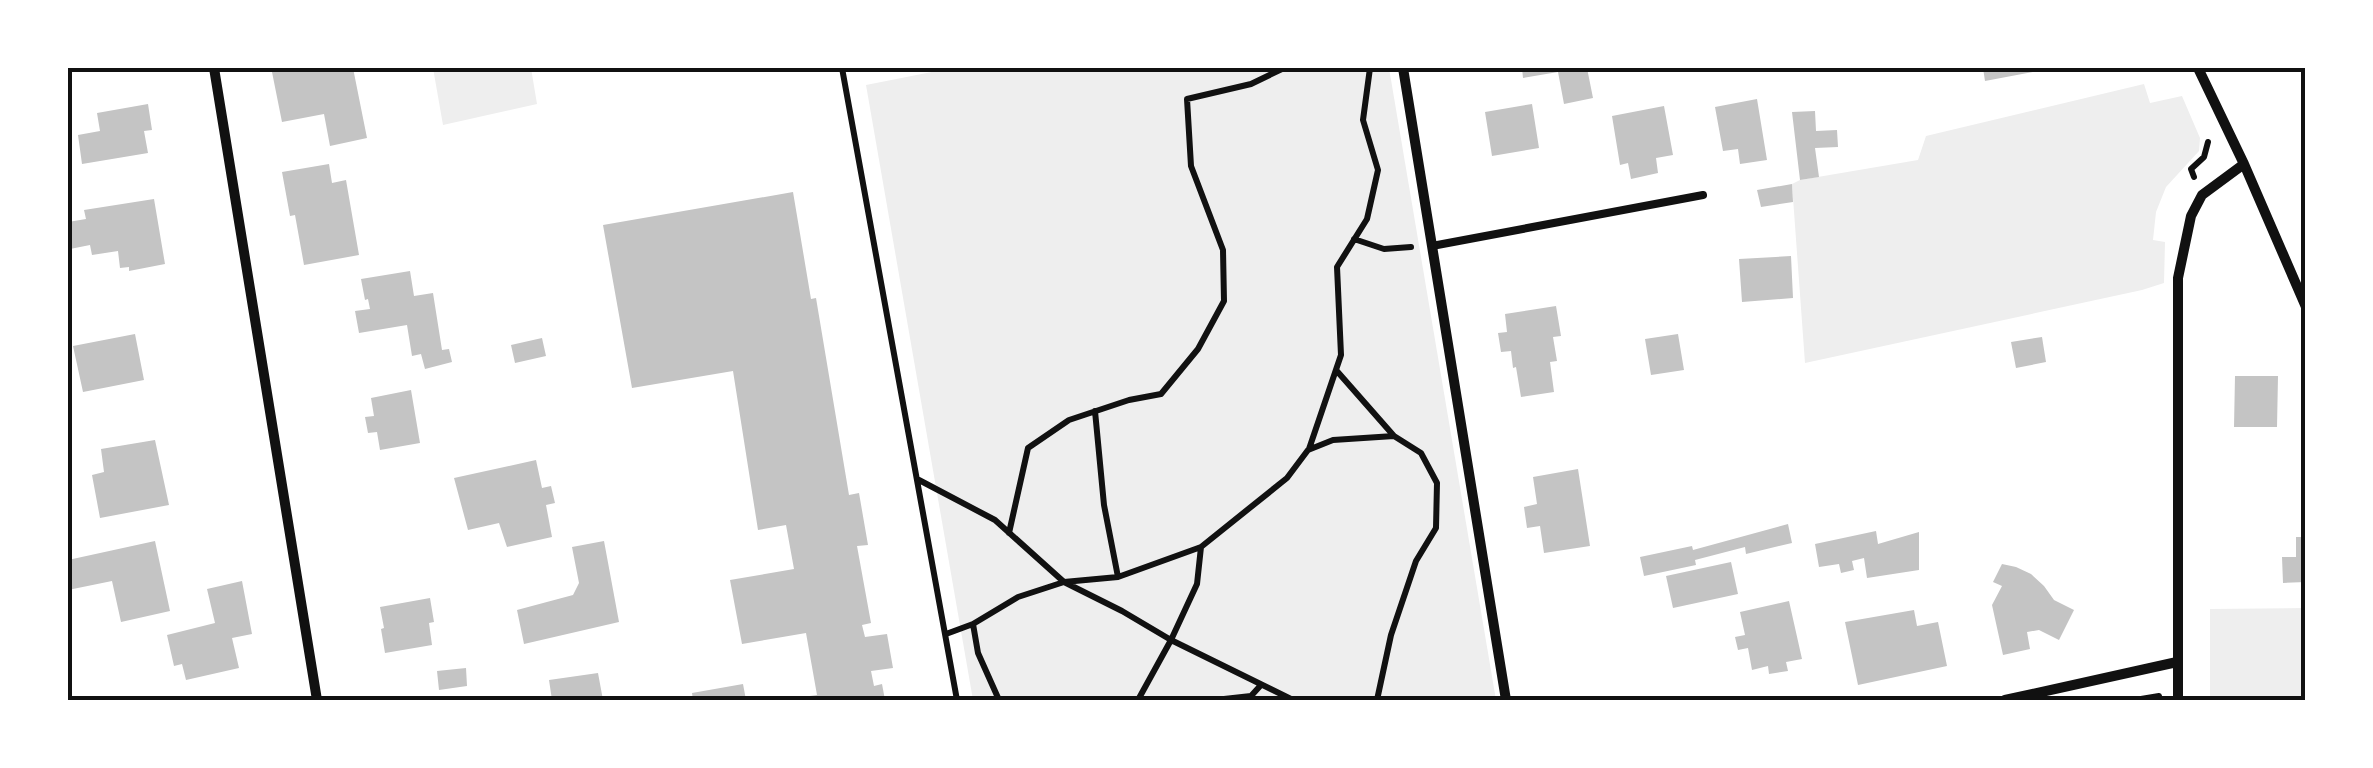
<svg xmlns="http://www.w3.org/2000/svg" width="2373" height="768" font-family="Figtree,sans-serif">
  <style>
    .green { fill: #eee }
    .building { fill: #c4c4c4 }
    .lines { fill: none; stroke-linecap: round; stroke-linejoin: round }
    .path { stroke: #111; stroke-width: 6 }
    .service { stroke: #111; stroke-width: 8 }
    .minor { stroke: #111; stroke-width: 10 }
    .neatline { fill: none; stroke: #111; stroke-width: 4 }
  </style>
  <rect width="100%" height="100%" fill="#fff"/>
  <path class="green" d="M433,68H531L537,104L443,125Z
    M952,68H1389L1496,700H973L866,85Z
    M2144,84L2150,103L2182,96L2200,138L2199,151L2166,187L2156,212L2153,240L2165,242L2164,283L2142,290L1805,363L1792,184L1800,180L1918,160L1926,136Z
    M2305,608V700H2210V609Z"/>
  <path class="building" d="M294,68H353L367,138L330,146L324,114L282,122L272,72Z
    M1522,68H1587L1593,98L1564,104L1558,72L1523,78Z
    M1983,68H2049V69L1985,81Z
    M1757,99L1767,160L1740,164L1738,149L1723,151L1715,107Z
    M148,104L152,130L144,131L148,153L82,164L78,135L100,131L97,113Z
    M1532,104L1539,148L1492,156L1485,112Z
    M1664,106L1673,155L1656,158L1658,173L1631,179L1628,163L1620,165L1612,116Z
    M1815,111L1816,131L1837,130L1838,147L1815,148L1819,177L1800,180L1792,112Z
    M329,164L332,183L346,180L359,255L304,265L295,215L290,216L282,172Z
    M1792,184L1793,202L1761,207L1757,190Z
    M793,192L811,299L816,298L849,495L859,493L868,545L857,546L871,623L862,625L865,637L887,634L893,668L871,671L874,686L882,684L885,700H795V698L817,695L806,633L742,644L730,580L794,569L786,525L758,530L733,371L632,388L603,225Z
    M154,199L165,264L129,271V267L120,268L118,251L92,255L90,245L70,249L68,222L86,219L84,210Z
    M1791,256L1793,298L1742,302L1739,259Z
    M410,271L414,296L433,293L442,350L449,349L452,362L425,369L421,354L412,356L407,325L359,333L355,311L370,309L368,299L365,300L361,279Z
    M1556,306L1561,336L1553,337L1557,361L1550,362L1554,392L1521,397L1516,367L1513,368L1511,351L1501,352L1498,333L1507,332L1505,314Z
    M135,334L144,380L83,392L73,346Z
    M1678,334L1684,370L1651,375L1645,339Z
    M2042,337L2046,362L2016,368L2011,342Z
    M542,338L546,356L515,363L511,345Z
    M2235,376H2278L2277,427H2234Z
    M411,390L420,443L380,450L377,432L368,433L365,417L374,416L371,398Z
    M155,440L169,505L100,518L92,475L104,472L101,449Z
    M536,460L542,488L551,486L555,503L546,505L552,537L507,547L499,523L468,530L454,478Z
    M1578,469L1590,546L1544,553L1540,526L1527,528L1524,507L1537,504L1533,477Z
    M1788,524L1792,543L1746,554L1745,547L1695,560L1696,565L1644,576L1640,557L1692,546L1693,550Z
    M1876,531L1878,544L1919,532V570L1867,578L1864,558L1852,561L1854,570L1841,573L1839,564L1819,567L1815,544Z
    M2296,537H2306V582L2283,583L2282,557H2296Z
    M155,541L170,611L121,622L112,581L68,590V560Z
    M604,541L619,622L524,644L517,610L573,595L579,583L572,547Z
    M1731,562L1738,594L1673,608L1666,576Z
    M2002,564L2016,567L2031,574L2044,586L2054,600L2074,610L2059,640L2039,630L2027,632L2030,649L2003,655L1992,605L2002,586L1993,582Z
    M242,581L252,634L232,638L239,668L186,680L182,664L174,666L167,635L215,623L207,589Z
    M430,598L434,622L429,623L432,645L385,653L381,629L384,628L380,607Z
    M1789,601L1802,659L1786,662L1788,671L1769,674L1768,666L1752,670L1748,648L1738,650L1735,637L1745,635L1740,612Z
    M1914,610L1917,626L1938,622L1947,666L1858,685L1845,622Z
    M466,668L467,686L439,690L437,671Z
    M598,673L603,700H552L549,680Z
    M743,684L746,700H693L692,693Z"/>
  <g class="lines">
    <path class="path" d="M842,68L957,700
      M2194,177L2191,169L2204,157L2208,142
      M1354,239L1384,249L1411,247
      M1336,370L1394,436
      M1095,411L1104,505L1118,577
      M1309,449L1341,355L1337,267L1367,219L1378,170L1363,120L1370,68
      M919,480L995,520L1064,582L1122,611L1171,640L1293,700
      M1009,533L1028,448L1069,420L1129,400L1161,394L1198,349L1224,301L1223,250L1191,166L1187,99L1251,84L1284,68
      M973,624L978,653L999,700
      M946,634L973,624L1018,597L1064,582L1118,577L1201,547L1287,478L1308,450L1333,440L1394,436L1421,453L1437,483L1436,528L1416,561L1391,635L1377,700
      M1138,700L1171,640L1197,584L1201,547
      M1215,700L1251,696L1261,685
      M2135,700L2159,696"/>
    <path class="service" d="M1432,246L1703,195"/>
    <path class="minor" d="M214,68L317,700
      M1403,68L1506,700
      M2198,68L2244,164L2306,307
      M2005,700L2177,662
      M2178,700V278L2191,216L2202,195L2244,164"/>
  </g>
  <rect width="2373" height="768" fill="none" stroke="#ffffff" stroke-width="140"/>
  <rect x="70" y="70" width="2233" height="628" class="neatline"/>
</svg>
